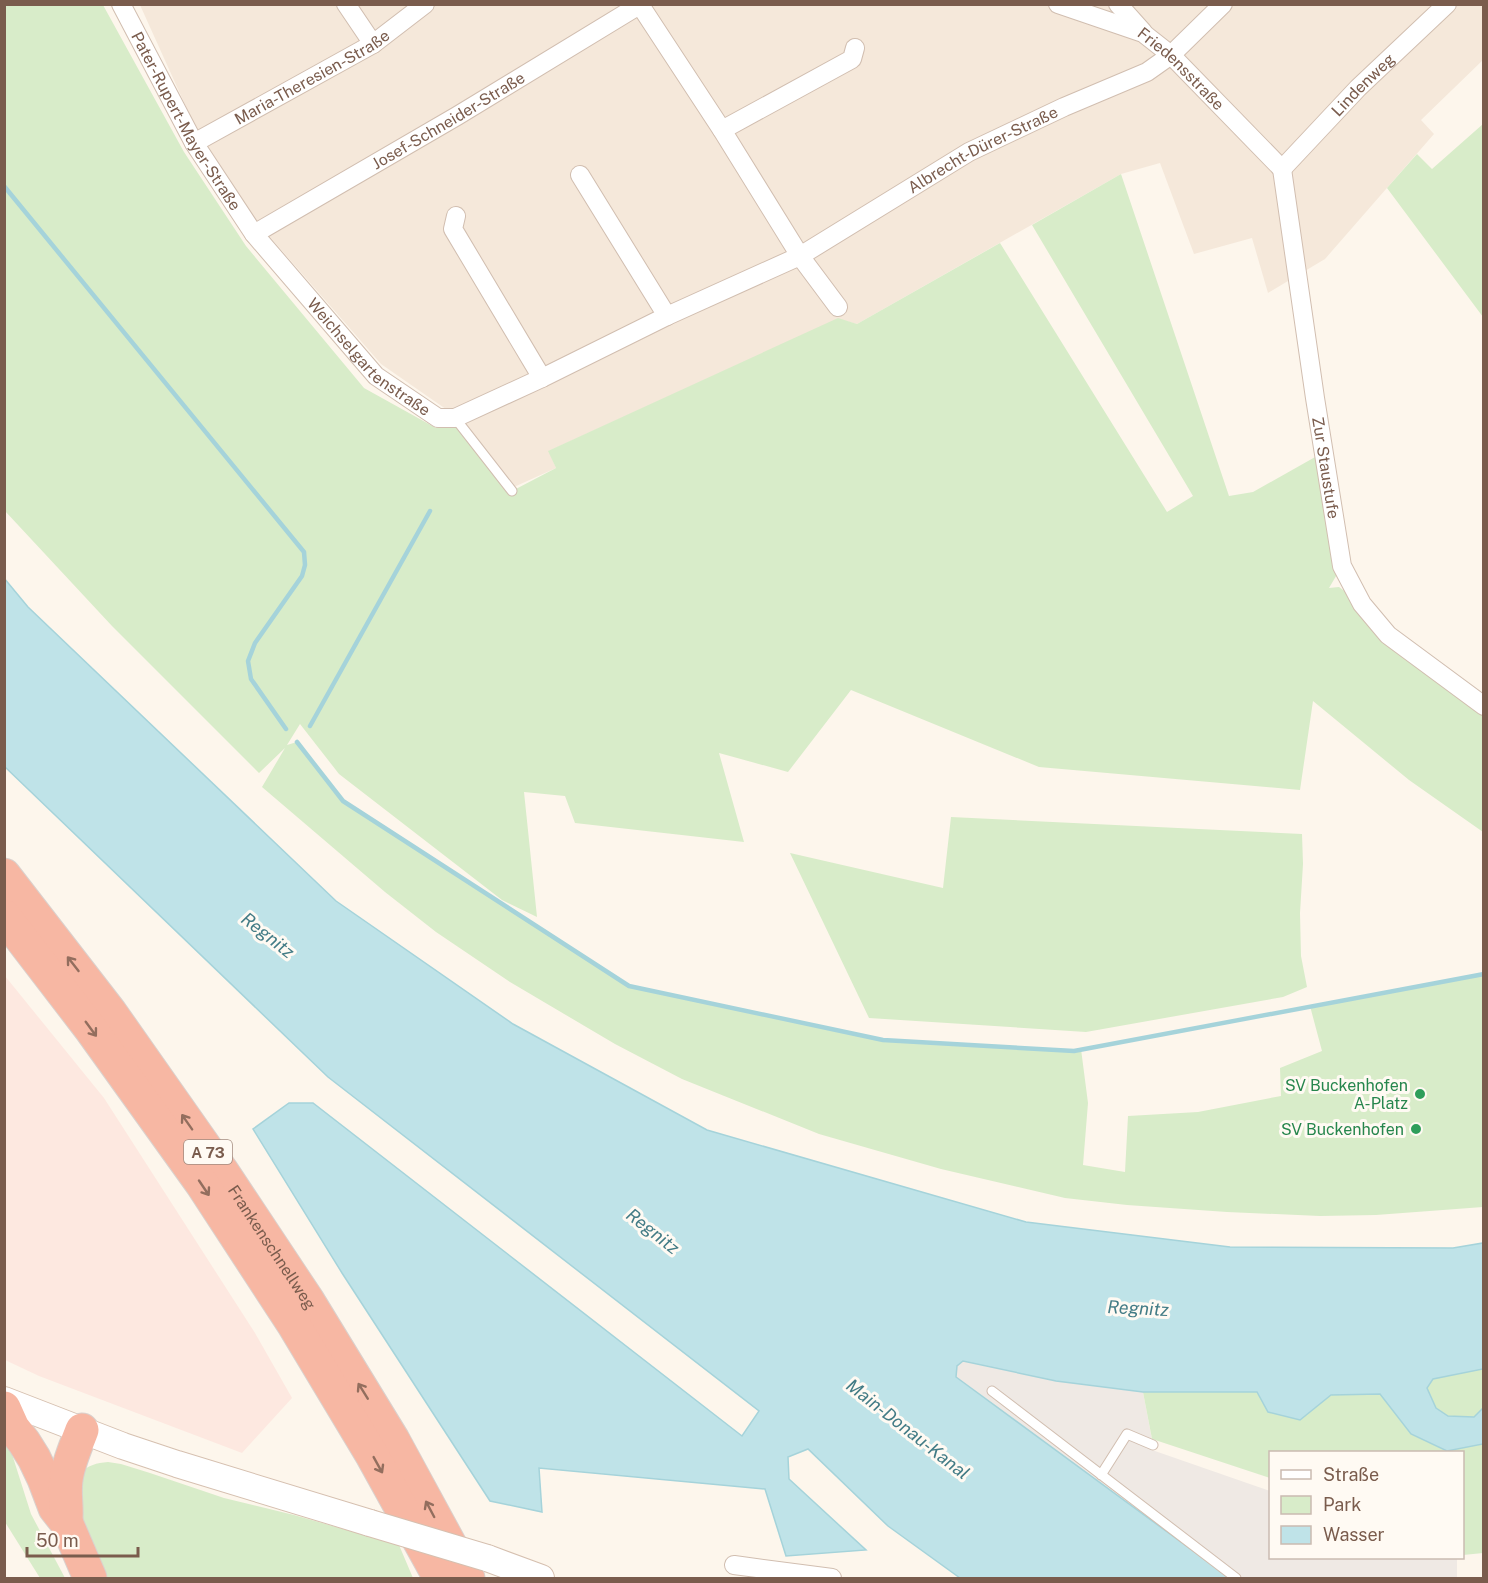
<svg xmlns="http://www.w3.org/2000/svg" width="1488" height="1583" font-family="'Public Sans',sans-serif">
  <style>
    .residential { fill: #f5e8da }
    .commercial { fill: #fde8e0 }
    .industrial { fill: #efe9e4 }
    .green { fill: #d8ecc9 }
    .water { fill: #bfe3e8; stroke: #a5d3da; stroke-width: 1.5 }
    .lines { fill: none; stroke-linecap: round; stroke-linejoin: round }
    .stream { stroke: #a5d3da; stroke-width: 4.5 }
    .service-casing { stroke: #d1beb0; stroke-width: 11 }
    .minor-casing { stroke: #d1beb0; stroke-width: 20 }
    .secondary-casing { stroke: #d6c0b0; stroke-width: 28 }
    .motorway-casing { stroke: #dad1cd; stroke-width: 35 }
    .service { stroke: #fff; stroke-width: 9 }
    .minor { stroke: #fff; stroke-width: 18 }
    .secondary { stroke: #fff; stroke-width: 26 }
    .motorway { stroke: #f7b7a3; stroke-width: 33 }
    .secondary-bridge-casing { stroke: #d6c0b0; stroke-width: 28; stroke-linecap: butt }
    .secondary-bridge { stroke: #fff; stroke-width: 26 }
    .oneway { stroke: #936e5e }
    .leisure-dot { fill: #2e9e5b; stroke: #fffaf3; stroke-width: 2 }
    .labels { text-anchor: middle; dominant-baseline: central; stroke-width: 6; stroke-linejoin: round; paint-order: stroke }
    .shield { fill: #fffaf3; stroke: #a28b7f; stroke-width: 1.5 }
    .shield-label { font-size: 15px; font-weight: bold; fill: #7a5c4d }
    .street-label { font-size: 16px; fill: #7a5c4d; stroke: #fffaf3 }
    .leisure-label { font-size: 16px; fill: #27864d; stroke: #fffaf3; text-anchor: end }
    .water-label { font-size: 18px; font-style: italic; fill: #437c86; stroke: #fffaf3 }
  </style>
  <rect width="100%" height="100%" fill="#fdf6ec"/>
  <path class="residential" d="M1483,4L1484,59L1421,120L1434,134L1325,259L1268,293L1252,238L1194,254L1160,163L1121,174L857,324L838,319L549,451L556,468L514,487L453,414L381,364L256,221L196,129L140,5Z"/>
  <path class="commercial" d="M5,976L104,1098L255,1333L292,1398L242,1453L39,1376L5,1360Z"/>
  <path class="industrial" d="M963,1361L1056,1381L1143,1392L1153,1445L1152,1450L1270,1491V1558H1457V1578H1230L956,1377L957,1366Z"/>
  <path class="green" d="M5,5H103L184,152L246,246L364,388L436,428L438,418H455L512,491L556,468L548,451L838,318L857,324L1000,243L1167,512L1193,496L1032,225L1121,174L1229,496L1253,492L1324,452L1342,566L1329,588L1339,587L1362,604L1483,706V832L1409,780L1313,701L1300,790L1039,767L851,690L788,772L719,753L744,842L575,823L565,796L524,792L537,917L502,900L339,774L300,724L287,745L297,742L343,801L629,986L883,1040L1074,1051L1081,1049L1088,1103L1083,1165L1125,1172L1128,1116L1198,1112L1281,1096L1280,1068L1322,1051L1310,1006L1483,973V1207L1376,1215L1320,1216L1227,1212L1127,1205L1065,1198L941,1169L819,1134L682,1079L615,1044L510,982L436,932L385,892L262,787L285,748L259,773L112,626L5,511Z
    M1483,124V317L1387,188L1417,154L1432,169Z
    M951,817L1302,834L1303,864L1300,913L1301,956L1307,987L1283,997L1086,1032L869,1018L790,853L943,888Z
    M1483,1368V1408L1474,1417L1448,1416L1436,1408L1427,1388L1432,1379Z
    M1143,1392H1257L1300,1420L1331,1395L1381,1393L1411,1434L1447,1451L1483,1444V1553L1463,1555L1462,1452H1270V1478L1152,1439Z
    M5,1444L11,1451L31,1514L65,1578H40L5,1522Z
    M108,1462L121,1464L150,1473L224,1498L294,1515L399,1545L413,1578H104L78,1520L80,1473C89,1465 96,1463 108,1462Z"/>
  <path class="water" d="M4,578L28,607L336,901L513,1024L707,1130L1026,1222L1230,1247L1453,1248L1483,1243V1369L1433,1379L1427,1388L1436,1408L1448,1416L1474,1417L1483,1408V1444L1447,1451L1411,1434L1380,1394L1331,1395L1300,1420L1268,1412L1257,1392H1143L1056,1381L963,1361L957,1366L956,1377L1230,1578H960L888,1526L808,1449L788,1457L789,1479L866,1550L786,1556L765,1489L539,1468L542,1512L490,1501L342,1273L253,1129L289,1103H313L742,1436L759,1411L328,1077L5,767Z"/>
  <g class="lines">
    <path class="stream" d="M4,186L304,552L305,565L302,576L255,643L248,661L251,679L286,729
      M310,726L430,511
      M297,742L343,801L629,986L883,1040L1074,1051L1484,974"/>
    <g class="service-casing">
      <path id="service" d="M455,418L512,491
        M992,1391L1236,1578
        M1101,1475L1127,1434L1153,1445"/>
    </g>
    <g class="minor-casing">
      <g id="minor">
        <path id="s1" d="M121,4L194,143L254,234L376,376L438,418H455L542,378L667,316L800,256L969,152L1064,107L1147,72L1171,55L1223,4"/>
        <path d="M346,4L373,44"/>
        <path id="s2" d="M1058,4L1143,33L1171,55L1282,169"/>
        <path d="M1118,4L1143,32"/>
        <path d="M640,5L722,130L800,256L838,307"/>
        <path d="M722,130L852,59L855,48"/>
        <path id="s3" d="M194,143L373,44L425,4"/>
        <path id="s4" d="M1282,169L1315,398L1342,566L1362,604L1388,635L1484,706"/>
        <path id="s5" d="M1282,169L1358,88L1447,4"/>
        <path d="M580,175L667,316"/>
        <path d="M456,216L453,229L542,378"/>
        <path id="s6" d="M254,234L457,116L641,4"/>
        <path d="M734,1565L832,1578"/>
      </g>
    </g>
    <g class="secondary-casing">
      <path id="secondary" d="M4,1400L123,1446L177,1464L370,1523
        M487,1558L541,1578"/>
    </g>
    <g class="motorway-casing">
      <g id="motorway">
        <path id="s7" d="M4,875L110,1012L221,1170L308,1301L393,1440L468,1578"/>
        <path d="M4,916L90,1028L202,1184L294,1325L372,1455L440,1578"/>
        <path d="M4,1408L13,1428L24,1442L34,1458L44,1479L55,1508L66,1522L90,1578"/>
        <path d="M66,1518C67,1506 64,1493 66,1480C68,1463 76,1446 82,1430"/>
      </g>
    </g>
    <use href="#service" class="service"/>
    <use href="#minor" class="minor"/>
    <use href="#secondary" class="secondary"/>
    <use href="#motorway" class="motorway"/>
    <g class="secondary-bridge-casing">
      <path id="secondary-bridge" d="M370,1523L487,1558"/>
    </g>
    <use href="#secondary-bridge" class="secondary-bridge"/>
  </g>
  <defs><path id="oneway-shaft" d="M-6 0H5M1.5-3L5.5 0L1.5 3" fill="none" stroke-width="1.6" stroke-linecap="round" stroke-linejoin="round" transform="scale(1.5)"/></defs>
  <g class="oneway">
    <use href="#oneway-shaft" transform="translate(73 964) rotate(-128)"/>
    <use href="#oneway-shaft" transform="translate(91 1029) rotate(54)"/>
    <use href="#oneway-shaft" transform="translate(187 1122) rotate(-125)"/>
    <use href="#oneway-shaft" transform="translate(204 1188) rotate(56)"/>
    <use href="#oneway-shaft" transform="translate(363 1391) rotate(-122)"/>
    <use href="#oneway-shaft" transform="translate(378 1465) rotate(61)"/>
    <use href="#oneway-shaft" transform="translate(430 1509) rotate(-118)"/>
  </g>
  <g class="leisure-dot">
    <circle cx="1420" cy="1094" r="6"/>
    <circle cx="1416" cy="1129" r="6"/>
  </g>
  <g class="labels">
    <rect class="shield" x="184" y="1140" width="48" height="24" rx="4.5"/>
    <g class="shield-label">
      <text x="208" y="1152">A 73</text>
    </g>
    <g class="street-label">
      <text stroke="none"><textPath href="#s2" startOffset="142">Friedensstraße</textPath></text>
      <text stroke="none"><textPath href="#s3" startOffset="135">Maria-Theresien-Straße</textPath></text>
      <text stroke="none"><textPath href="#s5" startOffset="117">Lindenweg</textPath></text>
      <text stroke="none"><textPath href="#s1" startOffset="134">Pater-Rupert-Mayer-Straße</textPath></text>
      <text stroke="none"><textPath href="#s6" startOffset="225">Josef-Schneider-Straße</textPath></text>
      <text stroke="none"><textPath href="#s1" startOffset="1138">Albrecht-Dürer-Straße</textPath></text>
      <text stroke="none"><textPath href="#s1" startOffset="435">Weichselgartenstraße</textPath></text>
      <text stroke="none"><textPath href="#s4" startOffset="302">Zur Staustufe</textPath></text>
      <text stroke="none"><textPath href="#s7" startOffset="459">Frankenschnellweg</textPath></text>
    </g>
    <g class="leisure-label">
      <text x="1408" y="1085">SV Buckenhofen<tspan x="1408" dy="18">A-Platz</tspan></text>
      <text x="1404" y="1129">SV Buckenhofen</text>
    </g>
    <g class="water-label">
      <text transform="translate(268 935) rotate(38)">Regnitz</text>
      <text transform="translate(653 1231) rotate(38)">Regnitz</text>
      <text transform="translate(1138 1308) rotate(3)">Regnitz</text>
      <text transform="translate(908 1429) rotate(38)">Main-Donau-Kanal</text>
    </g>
  </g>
  <rect width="1488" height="1583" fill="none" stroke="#7a5c4d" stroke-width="12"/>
  <rect x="1269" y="1451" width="195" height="108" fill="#fffaf3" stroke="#cabbb1" stroke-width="1.5"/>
  <rect x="1281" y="1470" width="30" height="9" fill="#ffffff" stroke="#cabbb1" stroke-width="1.5"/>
  <text x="1323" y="1481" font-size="18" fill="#7a5c4d">Straße</text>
  <rect x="1281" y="1496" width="30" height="18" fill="#d8ecc9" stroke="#cabbb1" stroke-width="1.5"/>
  <text x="1323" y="1511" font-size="18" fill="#7a5c4d">Park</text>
  <rect x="1281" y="1526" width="30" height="18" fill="#bfe3e8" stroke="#cabbb1" stroke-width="1.5"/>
  <text x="1323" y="1541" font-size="18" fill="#7a5c4d">Wasser</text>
  <path d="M27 1547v9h111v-9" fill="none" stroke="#7a5c4d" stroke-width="3"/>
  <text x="36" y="1547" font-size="18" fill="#7a5c4d" stroke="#fffaf3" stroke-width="4.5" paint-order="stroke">50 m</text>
</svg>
